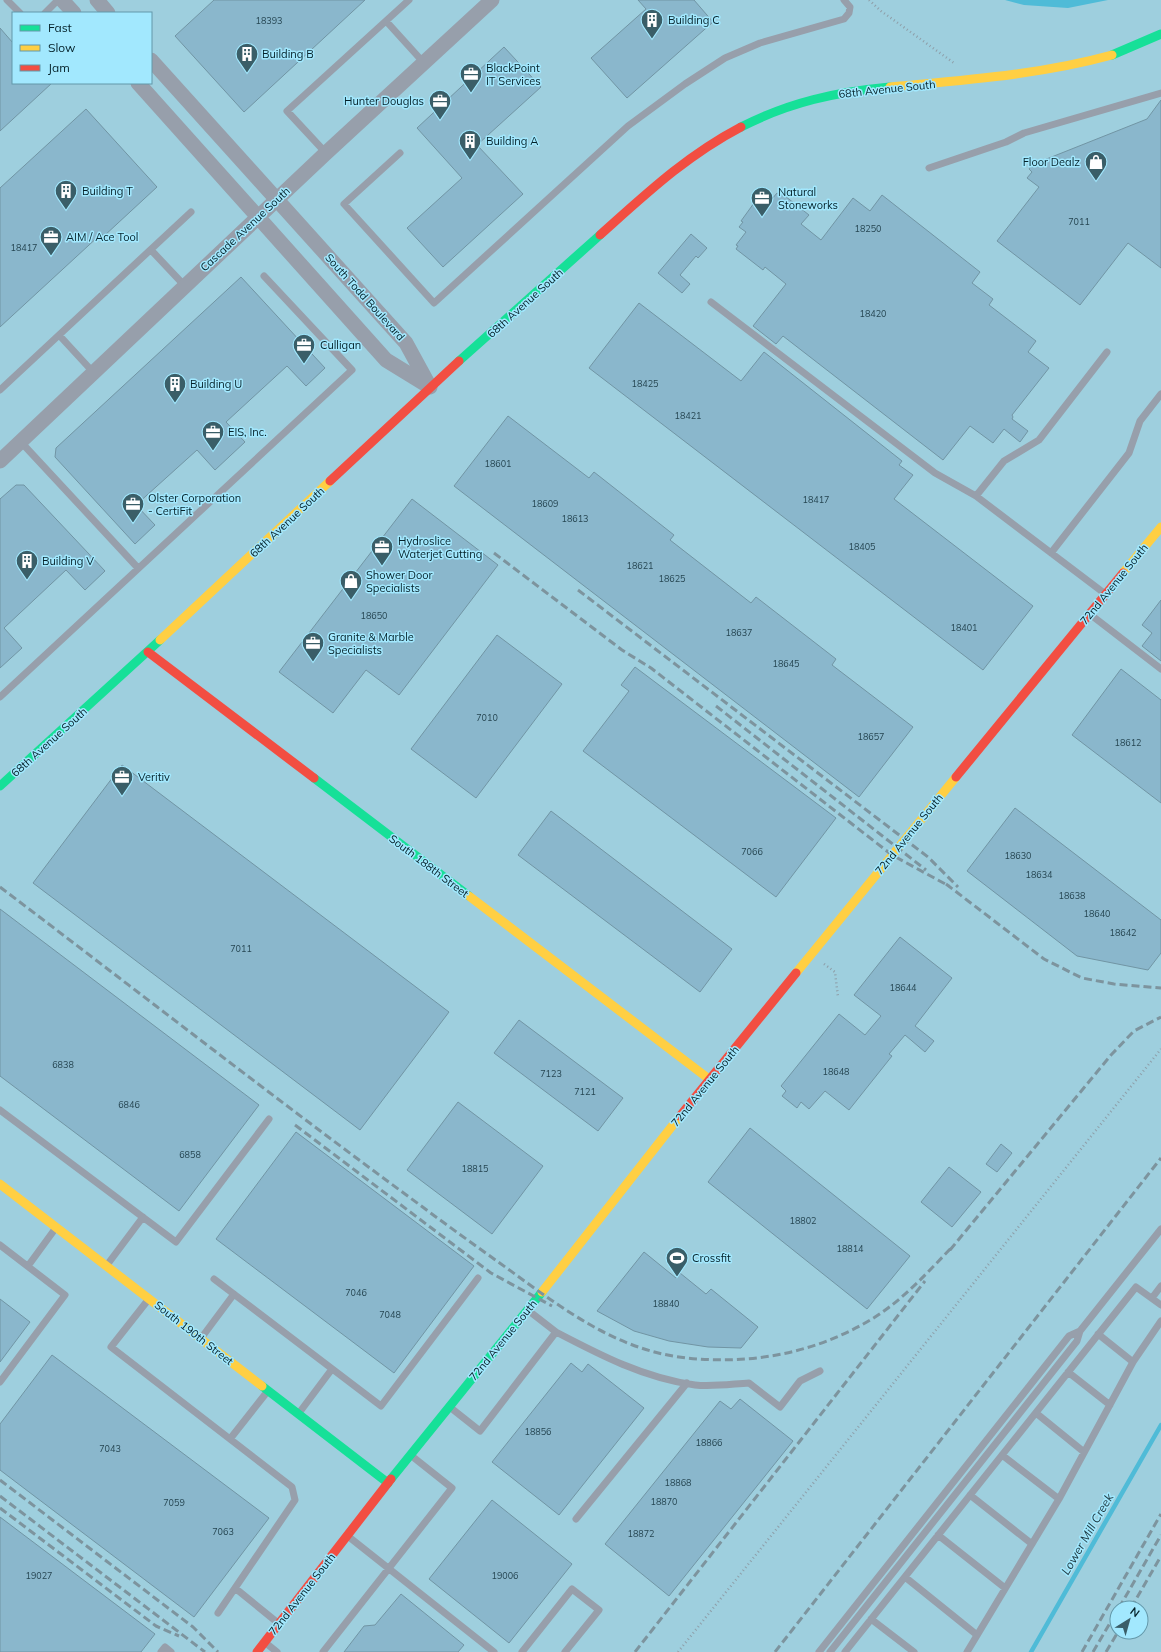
<svg xmlns="http://www.w3.org/2000/svg" width="1161" height="1652" font-family="Mulish,sans-serif">
  <style>
    .water { fill: #4fbbd7 }
    .lines { fill: none; stroke-linecap: round; stroke-linejoin: round }
    .stream { stroke: #4fbbd7; stroke-width: 4.5 }
    .building { fill: #8ab7cc; stroke: #7195a4 }
    .path { stroke: #8e9ea8; stroke-width: 2.5; stroke-dasharray: 1 3; stroke-linecap: butt }
    .lane { stroke: #979fab; stroke-width: 7 }
    .street { stroke: #979fab; stroke-width: 15 }
    .fast { stroke: #16e098; stroke-width: 9 }
    .slow { stroke: #ffcf43; stroke-width: 9 }
    .jam { stroke: #f24e42; stroke-width: 9 }
    .rail { stroke: #7d949e; stroke-width: 3; stroke-dasharray: 8 4; stroke-linecap: butt }
    .labels { text-anchor: middle; dominant-baseline: central; stroke-width: 3; stroke-linejoin: round; paint-order: stroke }
    .number-label { font-size: 9px; fill: #264652 }
    .poi-label { font-size: 11px; fill: #042129; stroke: #a2e8fe; text-anchor: start }
    .street-label { font-size: 11px; fill: #042129; stroke: #a2e8fe }
    .water-label { font-size: 12px; font-style: italic; fill: #1e3941; stroke: #a2e8fe }
  </style>
  <rect width="100%" height="100%" fill="#9ecfde"/>
  <path class="water" d="M1005,0H1108L1068,8L1024,5Z"/>
  <g class="lines">
    <path class="stream" d="M1031,1652L1161,1425"/>
  </g>
  <path class="building" d="M214,0H365L244,112L175,36Z
    M638,0H694L713,22L627,98L591,58L646,9Z
    M0,28L13,43V83H52L0,131Z
    M504,47L541,87L477,145L523,194L443,267L407,228L462,178L417,128Z
    M1161,100V268L1128,243L1080,305L997,241L1039,187L1027,178L1032,172L1029,169L1036,159L1039,162L1147,119Z
    M86,109L157,187L104,236L101,234L0,327V188Z
    M780,192L809,215L801,224L821,240L853,198L870,211L882,195L980,272L972,283L993,299L989,305L1036,341L1028,352L1049,368L1012,415L1013,417L1012,419L1028,431L1020,442L1004,429L993,443L970,426L943,460L783,336L776,344L753,326L786,284L765,267L763,270L736,249L738,246L736,245L746,232L739,227L743,222L741,221L754,203L757,205L760,201L766,206L777,193L779,194Z
    M691,234L707,248L698,258L696,256L680,275L690,284L682,293L658,273Z
    M241,277L325,368L306,386L287,366L226,422L245,442L215,470L197,450L136,505L155,525L135,544L55,457L56,448Z
    M639,303L741,381L764,352L902,461L899,465L913,475L894,499L1033,606L983,670L589,368Z
    M508,416L589,478L594,472L674,535L670,540L751,603L756,597L836,659L832,665L913,727L859,797L454,486Z
    M16,485H24L105,571L85,590L66,570L4,628L22,648L0,668V499Z
    M412,499L498,565L399,695L366,670L333,713L279,672Z
    M1161,600V661L1142,646L1152,633L1142,625Z
    M497,635L562,684L476,798L411,749Z
    M635,667L836,818L776,897L583,751L629,691L621,685Z
    M1121,669L1161,700V803L1072,735Z
    M122,765L449,1012L360,1130L33,883Z
    M1015,808L1161,920V953L1148,970L1077,956L967,871Z
    M551,811L732,949L700,992L518,855Z
    M0,909L259,1105L179,1211L0,1076Z
    M900,937L952,978L915,1026L934,1041L925,1052L905,1035L889,1054L892,1056L849,1110L825,1091L809,1109L801,1102L797,1108L782,1096L786,1091L781,1086L839,1014L865,1035L881,1016L854,995Z
    M519,1020L623,1098L598,1131L494,1053Z
    M458,1102L543,1166L492,1234L407,1170Z
    M750,1128L910,1256L867,1309L708,1182Z
    M296,1132L474,1266L394,1373L216,1239Z
    M1001,1144L1012,1153L997,1172L986,1164Z
    M949,1167L981,1192L952,1227L921,1202Z
    M644,1252L676,1278L680,1273L706,1294L711,1289L758,1327L741,1348L708,1347L669,1341L634,1331L597,1311Z
    M0,1299L30,1322L0,1362Z
    M52,1355L269,1518L194,1617L0,1470V1424Z
    M571,1363L582,1372L588,1364L644,1408L559,1515L492,1462Z
    M740,1399L793,1441L669,1596L605,1544L720,1401L731,1409Z
    M492,1500L572,1564L509,1643L429,1579Z
    M0,1517L155,1634L141,1652H0Z
    M401,1594L464,1645L458,1652H344L364,1626L375,1625Z"/>
  <g class="lines">
    <path class="path" d="M869,0L881,11L954,63
      M824,964L835,972L838,997
      M678,1652L1161,1049"/>
    <path class="lane" d="M7,0L20,13
      M45,13L58,0
      M386,21L424,63
      M326,153L287,111L409,0
      M400,153L344,204L434,303L628,126L685,84L725,58L760,43L844,19L849,13L850,7L844,0
      M929,168L1006,142L1024,133L1161,93
      M151,250L184,285
      M711,302L935,473L976,496L1104,593
      M59,335L93,372
      M0,390L191,212
      M20,441L138,568
      M976,496L1004,461L1039,440L1107,352
      M1051,553L1129,453L1140,421L1161,394
      M1091,615L1161,669
      M0,697L352,370L264,276
      M0,1110L176,1242L269,1119
      M0,1245L65,1295L0,1382
      M107,1265L143,1217
      M28,1266L55,1229
      M214,1279L381,1406L478,1278
      M1152,1298L1161,1286
      M148,1300L111,1347L292,1487L295,1500L218,1613
      M556,1332C600,1355 644,1378 695,1385C712,1387 732,1384 749,1383L780,1407L800,1381L820,1371
      M1098,1334L1133,1362
      M202,1337L234,1294
      M1068,1372L1110,1405
      M451,1408L480,1431L556,1332L529,1311
      M299,1413L332,1369
      M1036,1413L1084,1452
      M230,1439L267,1392
      M1002,1455L1059,1499
      M970,1495L1032,1544
      M576,1519L687,1383
      M938,1535L1005,1588
      M349,1537L494,1652
      M905,1577L977,1635
      M235,1588L278,1623
      M871,1619L914,1652
      M267,1644L277,1652
      M161,1652L165,1647L171,1652
      M323,1652L452,1488L413,1457
      M522,1652L572,1589L599,1610L565,1652
      M819,1652L1069,1336L1080,1331
      M830,1652L1077,1341L1080,1331L1161,1229
      M845,1652L1136,1287L1161,1305
      M967,1652L1059,1499L1133,1362L1161,1321"/>
    <path class="street" d="M62,0L74,13
      M97,0L108,13
      M151,60L406,343L430,387
      M138,83L386,360L430,387
      M0,461L326,153L492,0"/>
    <path class="fast" d="M1112,55L1161,34
      M741,127C790,102 836,92 890,87
      M459,361L600,235
      M314,778L469,896
      M0,786L160,640
      M262,1386L388,1483
      M391,1479L542,1292"/>
    <path class="slow" d="M890,87C965,80 1039,75 1112,55
      M1123,573L1161,527
      M160,640L330,481
      M469,896L709,1079
      M796,973L956,777
      M0,1184L262,1386
      M542,1292L680,1116"/>
    <path class="jam" d="M600,235C647,193 686,156 741,127
      M330,481L459,361
      M148,652L314,778
      M956,777L1123,573
      M680,1116L796,973
      M257,1652L391,1479"/>
    <path class="rail" d="M494,553L622,650L651,668L892,855L949,886
      M578,590L928,857L958,887
      M716,706L926,870
      M946,884L1044,959L1082,978L1114,984L1161,988
      M0,887C140,993 278,1101 420,1205C449,1227 479,1248 508,1269C560,1307 614,1348 679,1357C747,1366 814,1354 872,1319C903,1300 928,1272 953,1246
      M295,1125L491,1273L552,1306
      M950,1250L1111,1055L1134,1031L1161,1017
      M0,1480L193,1627L218,1652
      M0,1496L205,1652
      M0,1508L156,1626L179,1636
      M1119,1608L1161,1535
      M1131,1608L1161,1556
      M635,1652L925,1281
      M775,1652L1161,1158
      M1082,1652L1161,1514
      M1093,1652L1117,1611
      M1106,1652L1118,1632"/>
  </g>
  <defs>
    <g id="building-pin" transform="scale(1.15)"><path d="M0 17L-7.5 6A9.5 9.5 0 1 1 7.5 6Z" fill="#3a5e68" stroke="#a2e8fe"/><path d="M-4-6H4V6H1V3H-1V6H-4ZM-2.5-4.3h1.7v1.8h-1.7ZM.8-4.3h1.7v1.8H.8ZM-2.5-1h1.7V.8h-1.7ZM.8-1h1.7V.8H.8Z" fill="#fff"/></g>
    <g id="office-pin" transform="scale(1.15)"><path d="M0 17L-7.5 6A9.5 9.5 0 1 1 7.5 6Z" fill="#3a5e68" stroke="#a2e8fe"/><path d="M-6-3h4V-5.5h4V-3h4V5H-6ZM-1-4.5V-3h2v-1.5ZM-6 0V1H6V0Z" fill="#fff"/></g>
    <g id="shop-pin" transform="scale(1.15)"><path d="M0 17L-7.5 6A9.5 9.5 0 1 1 7.5 6Z" fill="#3a5e68" stroke="#a2e8fe"/><path d="M-5-2.5h2.3a2.7 3.5 0 0 1 5.4 0H5L5.5 6h-11ZM-1.5-2.5h3a1.5 2.3 0 0 0-3 0Z" fill="#fff"/></g>
    <g id="stadium-pin" transform="scale(1.15)"><path d="M0 17L-7.5 6A9.5 9.5 0 1 1 7.5 6Z" fill="#3a5e68" stroke="#a2e8fe"/><path d="M0-5a6.5 5 0 1 0 0 10a6.5 5 0 1 0 0-10ZM-3.5-1.8h7v3.6h-7Z" fill="#fff"/></g>
  </defs>
  <g fill-rule="evenodd">
    <use href="#building-pin" x="652" y="20"/>
    <use href="#building-pin" x="247" y="54"/>
    <use href="#office-pin" x="471" y="74"/>
    <use href="#office-pin" x="440" y="101"/>
    <use href="#building-pin" x="470" y="141"/>
    <use href="#shop-pin" x="1096" y="162"/>
    <use href="#building-pin" x="66" y="191"/>
    <use href="#office-pin" x="762" y="198"/>
    <use href="#office-pin" x="51" y="237"/>
    <use href="#office-pin" x="304" y="345"/>
    <use href="#building-pin" x="175" y="384"/>
    <use href="#office-pin" x="213" y="432"/>
    <use href="#office-pin" x="133" y="504"/>
    <use href="#office-pin" x="382" y="547"/>
    <use href="#building-pin" x="27" y="561"/>
    <use href="#shop-pin" x="351" y="581"/>
    <use href="#office-pin" x="313" y="643"/>
    <use href="#office-pin" x="122" y="777"/>
    <use href="#stadium-pin" x="677" y="1258"/>
  </g>
  <g class="labels">
    <g class="number-label">
      <text x="269" y="20">18393</text>
      <text x="1079" y="221">7011</text>
      <text x="868" y="228">18250</text>
      <text x="24" y="247">18417</text>
      <text x="873" y="313">18420</text>
      <text x="645" y="383">18425</text>
      <text x="688" y="415">18421</text>
      <text x="498" y="463">18601</text>
      <text x="816" y="499">18417</text>
      <text x="545" y="503">18609</text>
      <text x="575" y="518">18613</text>
      <text x="862" y="546">18405</text>
      <text x="640" y="565">18621</text>
      <text x="672" y="578">18625</text>
      <text x="374" y="615">18650</text>
      <text x="964" y="627">18401</text>
      <text x="739" y="632">18637</text>
      <text x="786" y="663">18645</text>
      <text x="487" y="717">7010</text>
      <text x="871" y="736">18657</text>
      <text x="1128" y="742">18612</text>
      <text x="752" y="851">7066</text>
      <text x="1018" y="855">18630</text>
      <text x="1039" y="874">18634</text>
      <text x="1072" y="895">18638</text>
      <text x="1097" y="913">18640</text>
      <text x="1123" y="932">18642</text>
      <text x="241" y="948">7011</text>
      <text x="903" y="987">18644</text>
      <text x="63" y="1064">6838</text>
      <text x="836" y="1071">18648</text>
      <text x="551" y="1073">7123</text>
      <text x="585" y="1091">7121</text>
      <text x="129" y="1104">6846</text>
      <text x="190" y="1154">6858</text>
      <text x="475" y="1168">18815</text>
      <text x="803" y="1220">18802</text>
      <text x="850" y="1248">18814</text>
      <text x="356" y="1292">7046</text>
      <text x="666" y="1303">18840</text>
      <text x="390" y="1314">7048</text>
      <text x="538" y="1431">18856</text>
      <text x="709" y="1442">18866</text>
      <text x="110" y="1448">7043</text>
      <text x="678" y="1482">18868</text>
      <text x="664" y="1501">18870</text>
      <text x="174" y="1502">7059</text>
      <text x="223" y="1531">7063</text>
      <text x="641" y="1533">18872</text>
      <text x="39" y="1575">19027</text>
      <text x="505" y="1575">19006</text>
    </g>
    <g class="poi-label">
      <text x="668" y="20">Building C</text>
      <text x="262" y="54">Building B</text>
      <text x="486" y="68">BlackPoint<tspan x="486" dy="13">IT Services</tspan></text>
      <text x="424" y="101" text-anchor="end">Hunter Douglas</text>
      <text x="486" y="141">Building A</text>
      <text x="1080" y="162" text-anchor="end">Floor Dealz</text>
      <text x="82" y="191">Building T</text>
      <text x="778" y="192">Natural<tspan x="778" dy="13">Stoneworks</tspan></text>
      <text x="66" y="237">AIM / Ace Tool</text>
      <text x="320" y="345">Culligan</text>
      <text x="190" y="384">Building U</text>
      <text x="228" y="432">EIS, Inc.</text>
      <text x="148" y="498">Olster Corporation<tspan x="148" dy="13">- CertiFit</tspan></text>
      <text x="398" y="541">Hydroslice<tspan x="398" dy="13">Waterjet Cutting</tspan></text>
      <text x="42" y="561">Building V</text>
      <text x="366" y="575">Shower Door<tspan x="366" dy="13">Specialists</tspan></text>
      <text x="328" y="637">Granite &amp; Marble<tspan x="328" dy="13">Specialists</tspan></text>
      <text x="138" y="777">Veritiv</text>
      <text x="692" y="1258">Crossfit</text>
    </g>
    <g class="street-label">
      <text transform="translate(887 89) rotate(-6)">68th Avenue South</text>
      <text transform="translate(245 229) rotate(-43)">Cascade Avenue South</text>
      <text transform="translate(365 297) rotate(48)">South Todd Boulevard</text>
      <text transform="translate(525 303) rotate(-42)">68th Avenue South</text>
      <text transform="translate(287 522) rotate(-43)">68th Avenue South</text>
      <text transform="translate(1114 584) rotate(-51)">72nd Avenue South</text>
      <text transform="translate(49 742) rotate(-42)">68th Avenue South</text>
      <text transform="translate(909 834) rotate(-51)">72nd Avenue South</text>
      <text transform="translate(429 866) rotate(37)">South 188th Street</text>
      <text transform="translate(705 1086) rotate(-51)">72nd Avenue South</text>
      <text transform="translate(194 1333) rotate(38)">South 190th Street</text>
      <text transform="translate(503 1340) rotate(-51)">72nd Avenue South</text>
      <text transform="translate(302 1594) rotate(-52)">72nd Avenue South</text>
    </g>
    <g class="water-label">
      <text transform="translate(1087 1534) rotate(-60)">Lower Mill Creek</text>
    </g>
  </g>
  <rect x="12" y="12" width="140" height="72" fill="#a2e8fe" stroke="#6398a9"/>
  <rect x="20" y="25" width="20" height="6" fill="#16e098" stroke="#6398a9"/>
  <text x="48" y="32" font-size="12" fill="#042129">Fast</text>
  <rect x="20" y="45" width="20" height="6" fill="#ffcf43" stroke="#6398a9"/>
  <text x="48" y="52" font-size="12" fill="#042129">Slow</text>
  <rect x="20" y="65" width="20" height="6" fill="#f24e42" stroke="#6398a9"/>
  <text x="48" y="72" font-size="12" fill="#042129">Jam</text>
  <g transform="translate(1129 1620) rotate(37)"><circle r="19" fill="#a2e8fe" stroke="#6398a9"/>
  <path d="M0-3L7 15L0 10L-7 15Z" fill="#3a5e68"/>
  <text y="-6" font-size="11" font-weight="bold" text-anchor="middle" fill="#042129">N</text>
  </g>
</svg>
